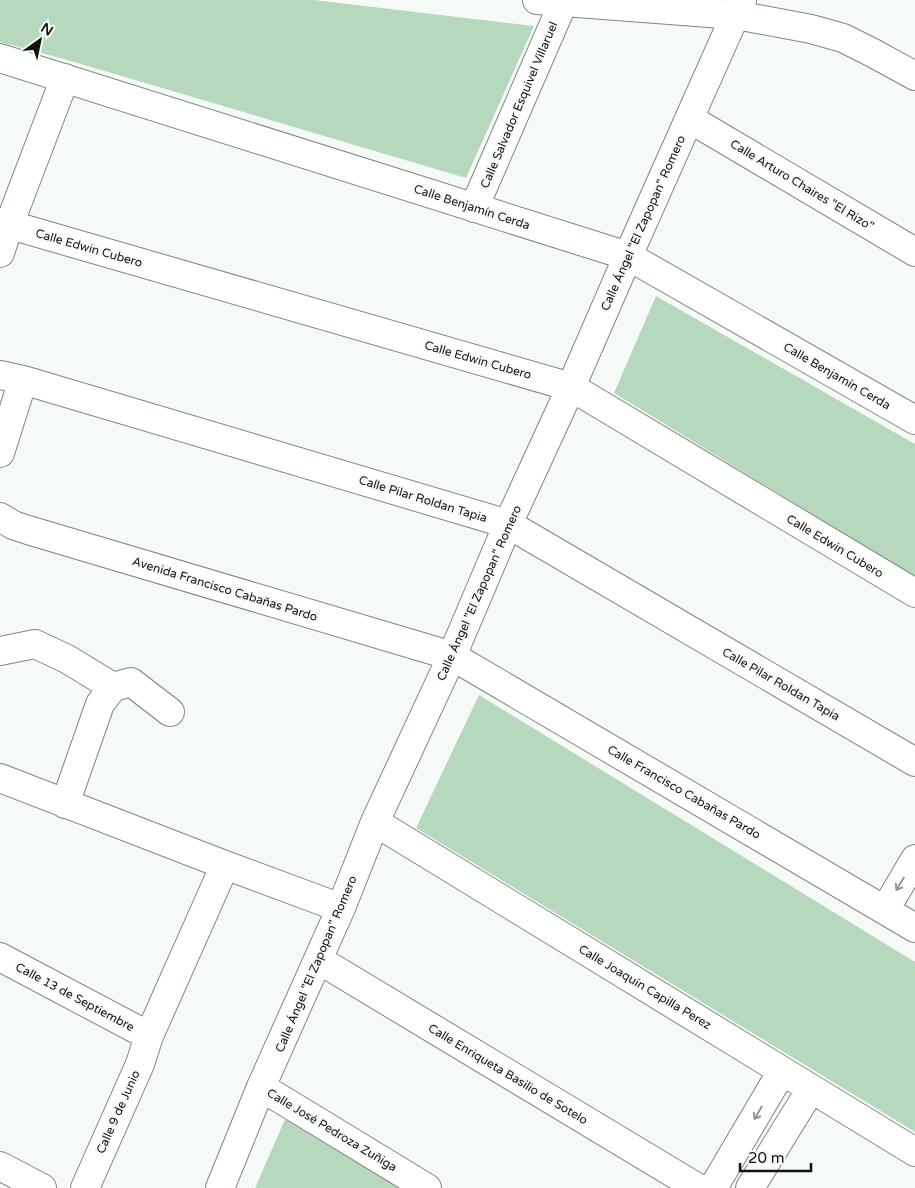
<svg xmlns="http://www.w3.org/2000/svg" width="915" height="1188" font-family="'Varela Round',sans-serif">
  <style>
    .green { fill: #b6d8bc }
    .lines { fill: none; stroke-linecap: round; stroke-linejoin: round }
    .minor-casing { stroke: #808581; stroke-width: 30 }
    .minor { stroke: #fff; stroke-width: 28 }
    .oneway { stroke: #949594 }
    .labels { text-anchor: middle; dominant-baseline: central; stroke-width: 4; stroke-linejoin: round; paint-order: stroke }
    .street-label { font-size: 12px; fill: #111311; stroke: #f5faf6 }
  </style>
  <rect width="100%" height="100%" fill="#f5faf6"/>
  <path class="green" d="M0,0H314L534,26L466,178L64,59L0,42Z
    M656,296L915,444V577L614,393Z
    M479,695L915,962V1132L416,828Z
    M287,1115L400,1188H255Z"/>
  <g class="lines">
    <g class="minor-casing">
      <path id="minor" d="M537,0L736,15L811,29L843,38L873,53L915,76
        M0,58L628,256L915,420
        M690,119L915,252
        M474,208L563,3
        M0,222L571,387L915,593
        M0,253L9,225L65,78
        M0,375L23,380L508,524L915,762
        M0,453L23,380
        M0,517L13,525L28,530L452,656L915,928
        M0,651L35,644L67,659L113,687
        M0,778L225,865L341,908
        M65,804L100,704L113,687L131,682L170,712
        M375,822L915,1152
        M885,910L915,859
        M0,957L149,1036
        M319,960L698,1188
        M261,1087L427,1188
        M0,1166L42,1188
        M85,1188L140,1064L149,1036L225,865
        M220,1188L261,1087L341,908L375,822L452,656L508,524L571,387L628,256L742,0
        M713,1188L782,1071
        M750,1188L811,1089"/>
    </g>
    <use href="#minor" class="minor"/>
  </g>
  <defs><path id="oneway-shaft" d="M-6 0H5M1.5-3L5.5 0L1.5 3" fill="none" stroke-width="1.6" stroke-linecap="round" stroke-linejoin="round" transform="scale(1.25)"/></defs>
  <g class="oneway">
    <use href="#oneway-shaft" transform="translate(900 884) rotate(121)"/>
    <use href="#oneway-shaft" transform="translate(758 1113) rotate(120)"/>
  </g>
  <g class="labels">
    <g class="street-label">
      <text transform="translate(519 105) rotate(-67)">Calle Salvador Esquivel Villaruel</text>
      <text transform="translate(802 185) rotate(31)">Calle Arturo Chaires "El Rizo"</text>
      <text transform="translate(472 207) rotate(18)">Calle Benjamín Cerda</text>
      <text transform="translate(643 223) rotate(-66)">Calle Ángel "El Zapopan" Romero</text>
      <text transform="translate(89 248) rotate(16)">Calle Edwin Cubero</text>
      <text transform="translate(478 360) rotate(16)">Calle Edwin Cubero</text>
      <text transform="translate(837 376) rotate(30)">Calle Benjamín Cerda</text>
      <text transform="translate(423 499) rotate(17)">Calle Pilar Roldan Tapia</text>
      <text transform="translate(835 546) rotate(31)">Calle Edwin Cubero</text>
      <text transform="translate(225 589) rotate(17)">Avenida Francisco Cabañas Pardo</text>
      <text transform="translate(479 593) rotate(-66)">Calle Ángel "El Zapopan" Romero</text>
      <text transform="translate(781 684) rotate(30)">Calle Pilar Roldan Tapia</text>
      <text transform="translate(684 792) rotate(30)">Calle Francisco Cabañas Pardo</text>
      <text transform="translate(316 964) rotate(-67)">Calle Ángel "El Zapopan" Romero</text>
      <text transform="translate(645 987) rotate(31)">Calle Joaquín Capilla Perez</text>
      <text transform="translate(75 997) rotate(28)">Calle 13 de Septiembre</text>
      <text transform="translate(508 1074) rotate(31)">Calle Enriqueta Basilio de Sotelo</text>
      <text transform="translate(118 1112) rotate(-66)">Calle 9 de Junio</text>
      <text transform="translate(332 1130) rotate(31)">Calle José Pedroza Zuñiga</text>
    </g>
  </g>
  <g transform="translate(40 40) rotate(33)" stroke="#f5faf6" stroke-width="4" paint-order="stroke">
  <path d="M0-4L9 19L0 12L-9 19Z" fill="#111311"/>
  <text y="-8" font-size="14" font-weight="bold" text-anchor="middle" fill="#111311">N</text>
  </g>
  <path d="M740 1163v8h71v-8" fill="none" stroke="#111311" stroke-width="2.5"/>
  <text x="748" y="1163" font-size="15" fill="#111311" stroke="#f5faf6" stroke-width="4" paint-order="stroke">20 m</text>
</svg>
